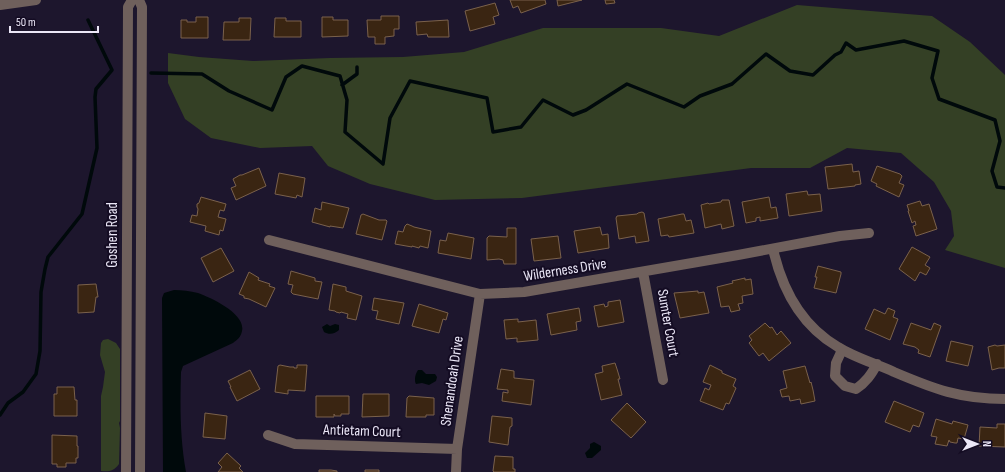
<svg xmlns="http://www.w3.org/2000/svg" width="1005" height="472" font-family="'Sofia Sans Condensed',sans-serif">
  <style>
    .green { fill: #344025 }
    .water { fill: #00090b }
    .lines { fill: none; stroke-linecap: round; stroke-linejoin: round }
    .stream { stroke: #00090b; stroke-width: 3.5 }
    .building { fill: #3a2512; stroke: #7a614c }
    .minor { stroke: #6f605c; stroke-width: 10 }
    .tertiary { stroke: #6f605c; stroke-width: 10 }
    .labels { text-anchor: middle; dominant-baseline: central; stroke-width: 4; stroke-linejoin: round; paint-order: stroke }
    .street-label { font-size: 15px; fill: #ebe7f7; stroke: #140c23 }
  </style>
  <rect width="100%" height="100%" fill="#1d162d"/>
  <path class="green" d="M797,5L932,16L970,42L1005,75V268L945,250L954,236L951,211L934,182L901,153L847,148L810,168H751L522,198L435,200L370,184L328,166L312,146L260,148L211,138L185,119L168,83V53L199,57L253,61L330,58L403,57L464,52L543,28H661L719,36Z
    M108,339L116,343L120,349V421L119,423L120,428L119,464C114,471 109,472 101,471V396L103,387L105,372L100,355L101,343L103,340Z"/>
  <path class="water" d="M174,290C182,290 190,291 198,293C212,298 246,314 242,331C241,337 237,340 233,343L183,366L181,372C180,406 180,439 186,472H163L162,298L164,293Z
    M327,324L330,326L335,324L339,325V330C335,334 329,335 324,332L322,327Z
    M418,370H422L426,374H435L437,377L436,381L429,385L422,383L416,384C414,381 415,374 418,370Z
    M594,442L601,446V450L592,458H587L585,453L590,448V444Z"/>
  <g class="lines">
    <path class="stream" d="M151,73L202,74L229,91L272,110L286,77L302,66L340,76L347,100L345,132L383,164L390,118L410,81L487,98L493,132L521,127L543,100L573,115L586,110L627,84L684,107L700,96L732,84L766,54L790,71L813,75L835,55L841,52L846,43L856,50L904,41L938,51L932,78L939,99L995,120L1000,141L992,171L997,187L1005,188
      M342,85L357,74V67
      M0,415L8,403L23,392L36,374L40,351L41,292L45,269L48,257L82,214L97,148L95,97L96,89L112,70L88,20"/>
  </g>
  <path class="building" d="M510,0H545L546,4L521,13L518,6L513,8Z
    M557,0H582L558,6Z
    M605,0H614L615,3L606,4Z
    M495,3L499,15L493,17L495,24L470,31L465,11Z
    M381,16H399V29H394V36L385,37V44H375V37H368L367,20H381Z
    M196,17H208V38H181V20H187V22H196Z
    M322,17H333V20H348V36L322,37Z
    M239,18H251L250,40H223L224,22H239Z
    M275,18H286V21H301V37H274Z
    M448,20L449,37H428L427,34L417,35L416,22Z
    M852,164L853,172L859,171L861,184L855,185V186L828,189L825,167Z
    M877,166L900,174L902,176L899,183L904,185L899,197L876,186L877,184L871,181Z
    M259,168L266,186L236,200L231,188L236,186L233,179L240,175H242Z
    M279,173L305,178L302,197L297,195L296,198L275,194Z
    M807,191L808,195L820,194L822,211L789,216L786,194Z
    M201,197L226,204L224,211L220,210L218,217L226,219L223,231L220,230L219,235L205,231L206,226L190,222L192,215L197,216L198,209L197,207V204L199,203Z
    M769,197L771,208L776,207L778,218L760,221V217L756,218V221L746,223L742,202Z
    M722,200H729L734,226L722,229L721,224L705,228L701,205L708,203L709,204L721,202Z
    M920,201L922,206L929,204L937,229L916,236L913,226L916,225L915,221L912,223L908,211H909L907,205Z
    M322,202L349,208L343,228L330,226V227L312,222L315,208L321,210Z
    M642,212L644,213L649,241L636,243L635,236L619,239L616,218L617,216L637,214L638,213Z
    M363,214L379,220H386L387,221L382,240L356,234L361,215Z
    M682,214H684L686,221L691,220L694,233L669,237L668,235L661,236L658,219Z
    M407,224L412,226L414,227L431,231L428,248L420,246L419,248L412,246V247L395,244L398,231L403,232L405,226Z
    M600,227L602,235L608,234L609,248L578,253L574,231Z
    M507,228H516V264H504L503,260L499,259L487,260V238L489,236L507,237Z
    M448,233L474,238L471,259L438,253L440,240L446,241Z
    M558,236L561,258L534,261L531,239Z
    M912,247L930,257L925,265L930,268L926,275L920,272L915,281L899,269Z
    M221,248L234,271L213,282L201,258Z
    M818,266L841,272V274L836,293L814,288L817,277H815Z
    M291,271L315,278V281L322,282L318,299L293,294L291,292L293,285L288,284Z
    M249,272L259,278L258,280L270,284L269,286L275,288L266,307L249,299L244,298V296L239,294Z
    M745,278V280L751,279L753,294L742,296L743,303L738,304L740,310L731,312L729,306L721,307L717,287L733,283L732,281Z
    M96,284L98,297H96L94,312L78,313V285Z
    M333,284L346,287V291L362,296L356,320L347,318L348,314L341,312L340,313L336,312L335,311L329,310Z
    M698,291V293L704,292L709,313L680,318L674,293Z
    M374,298L404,303L399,324L376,319L378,311L372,310Z
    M620,300L624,322L598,327L594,306L604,304L605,307L608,306V302Z
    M419,304L448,313L446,320L443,319L439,333L412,326Z
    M579,308L581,321L576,322L577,330L551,335L547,314Z
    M888,308L895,311L893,317L898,319L890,340L865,329L874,309L885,314Z
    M518,319V322L536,320L538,340L517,342V338L506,339L504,320Z
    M765,323L770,328L772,327L777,335L781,331L791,343L769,361L763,353L759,356L749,343L752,340L749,336Z
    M911,323L931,330L934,323L941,326L930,357L918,353L919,350L915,347L903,344Z
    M951,341L973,346L968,366L946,361Z
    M995,345L997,346L1005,345V368H999L992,370L988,347Z
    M615,363L617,369L620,379H618L622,395L601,400L595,374L603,372L602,366Z
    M280,365L290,367H294V368H297V365H307L305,391L288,390V394L275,392L278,366Z
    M710,365L722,371V373L736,379L733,386L736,388L729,404L726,403L723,410L700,401L705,388L709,390L711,385L703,382Z
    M805,366L810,383L811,382L813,390L815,401L801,404L800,399L790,401L789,396L782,397L780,390L787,388L783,371Z
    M501,369L514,371V378L534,380L531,405L502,401L503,392L508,393V390L497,389Z
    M250,370L260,389L237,401L230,387H231L228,381Z
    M57,387H74L75,400H77V416H54V394H57Z
    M363,394H389V416L362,417Z
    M316,396H349V414H341V416H335L334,414V417H316Z
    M409,396L434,398V415H426V417H406L407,398Z
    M894,401L924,413L919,427L913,425L910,432L885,422Z
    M627,403L646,422L631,438L611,420Z
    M205,413L227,416L225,439L203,437Z
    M492,416L512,418V426L510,427L508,445L489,442Z
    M936,419L952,424L953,421L968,425L964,439L958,438L957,443H955L950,442L949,440L947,446L935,444L937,437L931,436Z
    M997,424H1005V447L979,446L980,427L997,428Z
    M52,435L77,436V446H78V458H76V463H66V467H57V464H52Z
    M227,453L241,466L239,468L243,472H218L222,467L218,463Z
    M495,456L513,457V469H515V472H494L493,471Z
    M319,470H331L337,471V472H319Z
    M365,470H379V472H365Z"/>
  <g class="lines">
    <path class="minor" d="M0,5L36,0
      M269,240L480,294L524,292L738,255L840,236L869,233
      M773,249C782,289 802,326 838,347C853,357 877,364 894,372C934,389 960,399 1005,399
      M643,272L663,380
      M842,350L836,363L835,376L845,386L856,389C866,382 871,375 877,364
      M268,435L295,444L457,449
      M456,472L457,449L480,294"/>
    <path class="tertiary" d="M139,0L142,7L140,472
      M126,472L128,7L132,0"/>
  </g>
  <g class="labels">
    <g class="street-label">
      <text transform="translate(112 235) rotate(-90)">Goshen Road</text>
      <text transform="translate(565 270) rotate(-9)">Wilderness Drive</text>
      <text transform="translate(668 323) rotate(80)">Sumter Court</text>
      <text transform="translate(452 381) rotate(-82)">Shenandoah Drive</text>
      <text transform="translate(362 431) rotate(2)">Antietam Court</text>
    </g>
  </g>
  <g transform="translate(977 444) rotate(90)" stroke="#140c23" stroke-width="3" paint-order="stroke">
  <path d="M0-3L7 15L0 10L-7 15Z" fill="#ebe7f7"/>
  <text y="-6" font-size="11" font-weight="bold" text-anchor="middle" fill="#ebe7f7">N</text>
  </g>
  <path d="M10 26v6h88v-6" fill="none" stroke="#ebe7f7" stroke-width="2"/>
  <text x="16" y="26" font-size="12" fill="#ebe7f7" stroke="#140c23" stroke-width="3" paint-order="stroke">50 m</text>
</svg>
